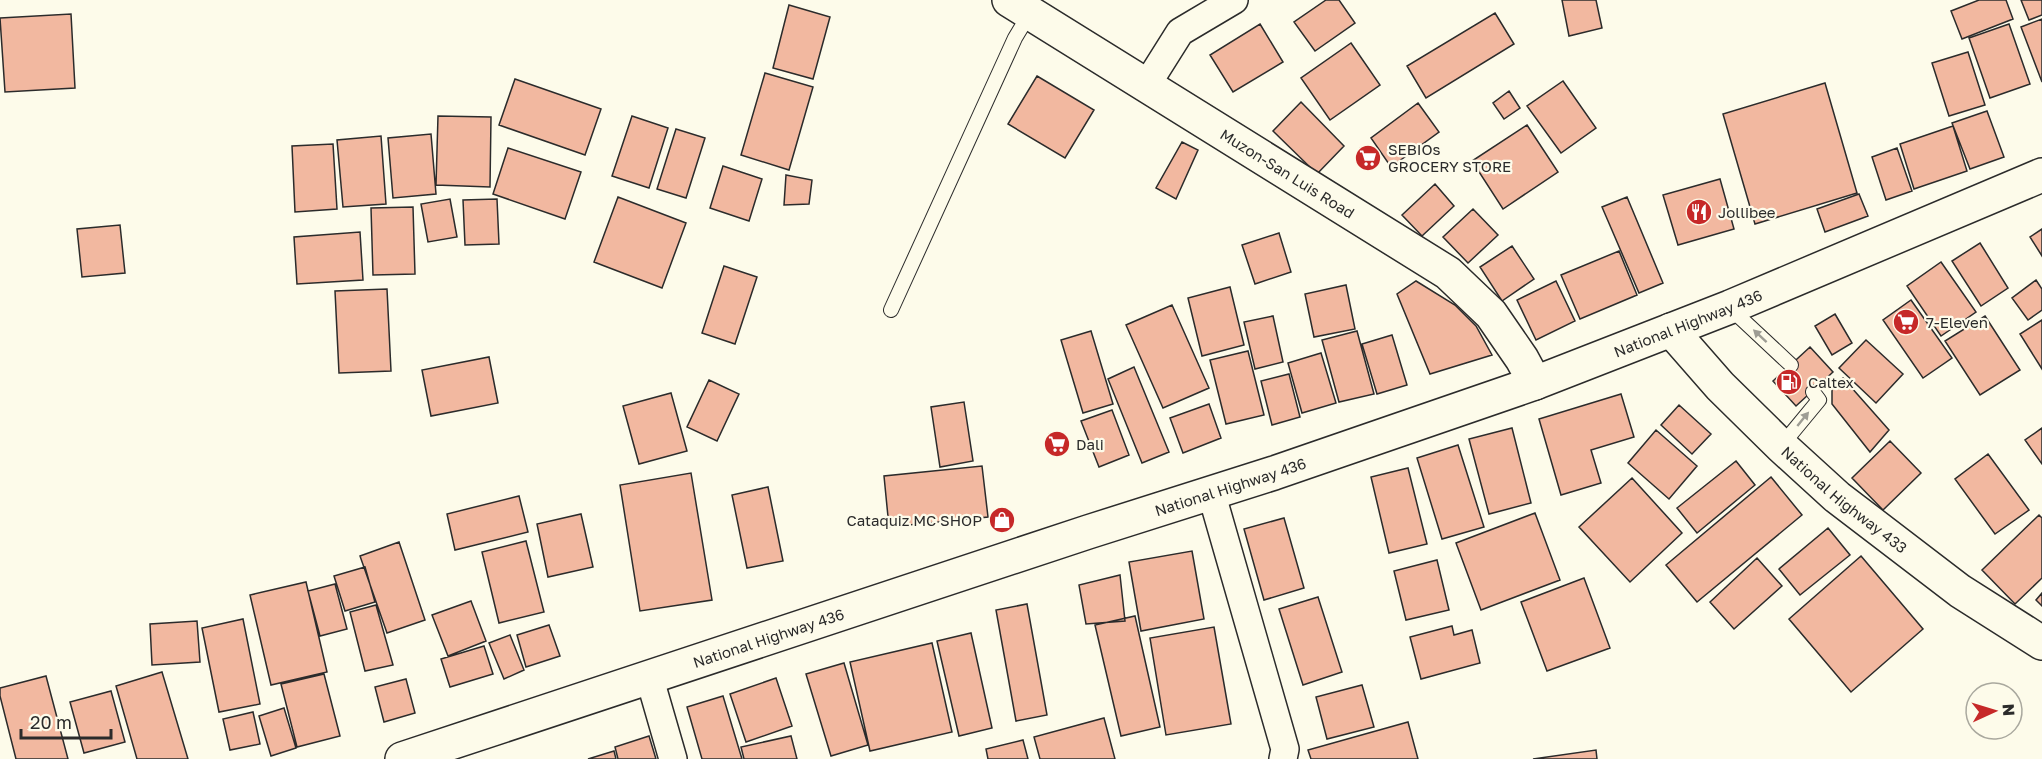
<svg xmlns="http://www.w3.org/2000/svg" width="2042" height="759" font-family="'Golos Text',sans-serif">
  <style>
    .building { fill: #f2b8a0; stroke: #2b2b2b; stroke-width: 1.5 }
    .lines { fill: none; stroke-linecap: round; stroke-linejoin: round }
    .service-casing { stroke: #2b2b2b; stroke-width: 16 }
    .minor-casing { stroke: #2b2b2b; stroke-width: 30 }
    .secondary-casing { stroke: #2b2b2b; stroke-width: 36 }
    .primary-casing { stroke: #2b2b2b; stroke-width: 36 }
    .service { stroke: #fdfbea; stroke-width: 14 }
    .minor { stroke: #fdfbea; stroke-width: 27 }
    .secondary { stroke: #fdfbea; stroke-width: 33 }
    .primary { stroke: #fdfbea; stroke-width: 33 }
    .oneway { fill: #9e9d94 }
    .labels { text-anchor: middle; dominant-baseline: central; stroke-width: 4.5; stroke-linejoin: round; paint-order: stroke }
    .poi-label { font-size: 15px; fill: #2b2b2b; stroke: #fdfbea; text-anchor: start }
    .street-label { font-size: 15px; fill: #2b2b2b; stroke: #fdfbea }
  </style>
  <rect width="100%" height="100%" fill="#fdfbea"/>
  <path class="building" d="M1326,0H1339L1355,23L1315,51L1294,22Z
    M1562,0H1596L1602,28L1569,36Z
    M1979,0H2006L2013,19L1962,39L1951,11Z
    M2021,0H2042V15L2029,20Z
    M789,5L830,17L813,79L773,68Z
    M1495,13L1514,44L1426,98L1407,66Z
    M71,14L75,88L5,92L0,18Z
    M2042,19V82L2021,27Z
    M1260,24L1283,62L1233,92L1210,55Z
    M2009,24L2030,84L1990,98L1969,38Z
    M1351,43L1380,85L1330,120L1301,78Z
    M1968,52L1985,105L1949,116L1932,63Z
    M765,73L813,87L789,170L741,155Z
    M1037,76L1094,110L1065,158L1008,124Z
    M515,79L601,109L585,155L499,125Z
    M1563,81L1596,128L1561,153L1527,106Z
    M1825,83L1857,193L1755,224L1723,114Z
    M1509,91L1520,108L1504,119L1493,103Z
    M1301,102L1344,146L1317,174L1273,131Z
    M1418,103L1439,132L1391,167L1371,138Z
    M1987,111L2004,157L1970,169L1952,123Z
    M438,116L491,117L490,187L436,185Z
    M632,116L668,128L649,188L612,176Z
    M1527,125L1558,172L1503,209L1472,161Z
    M1953,126L1967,171L1914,189L1900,144Z
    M676,129L705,138L686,198L657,189Z
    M431,134L436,194L393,198L388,138Z
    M381,136L386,204L343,207L337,140Z
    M1182,142L1198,150L1176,199L1156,188Z
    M333,144L337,209L295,212L292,146Z
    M508,148L581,172L565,219L493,194Z
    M1897,148L1912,191L1886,200L1872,157Z
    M723,166L762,179L749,221L710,208Z
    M786,175L812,180L809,204L784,205Z
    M1720,179L1734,229L1678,245L1663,195Z
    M1435,184L1454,206L1422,236L1402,215Z
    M1859,194L1868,216L1825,232L1817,209Z
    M618,197L686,223L662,288L594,262Z
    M1627,197L1663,283L1639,293L1602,207Z
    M450,199L457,237L428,242L421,204Z
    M497,199L499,244L465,245L463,200Z
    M413,207L415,274L373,275L371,208Z
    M1473,209L1498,235L1468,263L1443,237Z
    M120,225L125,273L82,277L77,229Z
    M2042,229V256L2030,237Z
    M360,232L363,280L297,284L294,237Z
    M1279,233L1291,272L1255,284L1242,245Z
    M1980,243L2008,288L1981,306L1952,261Z
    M1512,246L1534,279L1502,301L1480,267Z
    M1619,251L1637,295L1580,319L1561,275Z
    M1941,262L1976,312L1941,336L1907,286Z
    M724,266L757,277L735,344L702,333Z
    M2036,280L2042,289V310L2028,320L2012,298Z
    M1416,281L1455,305L1476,326L1492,355L1430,374L1397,294Z
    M1556,281L1575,321L1536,340L1517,300Z
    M1346,285L1355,329L1314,337L1305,294Z
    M1230,287L1244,345L1202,356L1188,298Z
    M387,289L391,371L339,373L335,291Z
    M1911,300L1952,358L1923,378L1883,320Z
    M1172,305L1209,388L1163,408L1126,325Z
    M1835,314L1852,343L1832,355L1815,326Z
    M1273,316L1283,362L1255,369L1244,322Z
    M1985,316L2020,370L1980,395L1945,341Z
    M2042,320V369L2020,334Z
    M1091,331L1113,404L1083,413L1061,340Z
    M1357,331L1374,394L1339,402L1322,340Z
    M1392,335L1407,385L1377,394L1362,344Z
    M1866,340L1903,374L1876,403L1839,368Z
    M1810,347L1833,372L1796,406L1773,381Z
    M1248,351L1264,415L1226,424L1210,360Z
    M1321,353L1336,403L1302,413L1288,363Z
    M489,357L498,403L431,416L422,370Z
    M1134,367L1169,452L1142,463L1108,379Z
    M1289,374L1300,417L1272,425L1261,381Z
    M1843,378L1889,430L1870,452L1832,404V386Z
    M709,380L739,394L717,441L687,427Z
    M671,393L687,451L639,464L623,406Z
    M1621,394L1634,437L1591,450L1601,483L1561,495L1539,419Z
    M964,402L973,461L940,467L931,407Z
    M1209,404L1221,438L1183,453L1170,418Z
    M1679,405L1711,434L1692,454L1661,425Z
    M1112,410L1129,455L1099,467L1081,421Z
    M1512,428L1531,503L1489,514L1469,439Z
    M2042,428V464L2025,440Z
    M1656,430L1697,466L1669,499L1628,463Z
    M1890,441L1921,473L1883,510L1852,478Z
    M1458,445L1484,527L1442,539L1417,458Z
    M1988,454L2029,510L1995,534L1955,479Z
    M1736,461L1755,485L1697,533L1677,508Z
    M982,466L988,517L889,527L884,476Z
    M1408,468L1427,544L1389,553L1371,477Z
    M691,473L712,600L640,611L620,485Z
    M1771,477L1802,515L1697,602L1666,565Z
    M1632,478L1682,533L1630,582L1579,527Z
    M768,487L783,561L747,568L732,495Z
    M519,496L528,532L455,550L447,514Z
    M1535,513L1560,580L1481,610L1456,543Z
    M581,514L593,567L548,577L537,524Z
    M2039,515L2042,518V578L2015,604L1982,570Z
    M1284,518L1304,588L1264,600L1244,529Z
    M1828,528L1850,555L1800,595L1779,569Z
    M526,541L544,612L499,623L482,552Z
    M399,542L425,620L387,633L360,556Z
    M1192,551L1204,619L1141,631L1129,562Z
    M1861,556L1923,629L1851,692L1789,619Z
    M1757,558L1782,586L1734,629L1710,602Z
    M1437,560L1449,610L1406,620L1394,571Z
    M365,567L375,602L345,611L334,576Z
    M1120,575L1125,621L1086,624L1079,585Z
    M1584,578L1610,648L1547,671L1521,602Z
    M306,582L327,672L271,685L250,595Z
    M335,584L347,629L320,636L308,591Z
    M2042,593V606L2036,600Z
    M1318,597L1342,672L1303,685L1279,609Z
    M471,601L486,641L448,656L432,615Z
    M1027,604L1047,715L1016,721L996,610Z
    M376,605L393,665L365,671L350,612Z
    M1135,616L1160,727L1121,736L1095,625Z
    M243,619L260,704L219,712L202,628Z
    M197,621L200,662L152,665L150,624Z
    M549,625L560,656L526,667L517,635Z
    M1452,626L1454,635L1472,630L1480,663L1421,679L1410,637Z
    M1214,627L1231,724L1166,735L1150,638Z
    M971,633L992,728L959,736L937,641Z
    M510,635L524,670L504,679L489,643Z
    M932,643L952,732L870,751L850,662Z
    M484,646L493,674L450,687L441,659Z
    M844,663L868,745L831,756L806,674Z
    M162,672L188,759H137L116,686Z
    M324,674L340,736L297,747L281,684Z
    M46,676L68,759H16L0,696V688Z
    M776,678L792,726L746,742L730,694Z
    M406,679L415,713L384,722L375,687Z
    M1362,685L1374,727L1327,739L1316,697Z
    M111,691L125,742L84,753L70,702Z
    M723,696L742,759H702L687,707Z
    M284,708L296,748L271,756L259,716Z
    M253,712L260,744L230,750L223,719Z
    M1104,718L1115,759H1040L1034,737Z
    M1408,722L1418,759H1311L1308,750Z
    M649,736L656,759H618L615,747Z
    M791,736L797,759H744L741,747Z
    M1023,740L1028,759H988L986,749Z
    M1596,750L1597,759H1533Z
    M614,751L616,759H588Z"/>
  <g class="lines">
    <g class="service-casing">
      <path id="service" d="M1731,309L1791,365
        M891,310L1015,38L1030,13
        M1781,446L1819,400L1813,392"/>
    </g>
    <g class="minor-casing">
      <path id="minor" d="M1146,86L1180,32L1234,0
        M1211,492L1285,749L1283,759
        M649,676L673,759"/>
    </g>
    <g class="secondary-casing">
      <g id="secondary">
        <path id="s1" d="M1009,0L1448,273L1491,314L1522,359L1535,383"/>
      </g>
    </g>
    <g class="primary-casing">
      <g id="primary">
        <path id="s2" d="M1671,330L1720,386L1781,446L1837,497L1960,591L2042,643"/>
        <path id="s3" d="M402,759L1088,532L1274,473L1535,383L1730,307L2042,175"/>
      </g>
    </g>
    <use href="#service" class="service"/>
    <use href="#minor" class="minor"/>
    <use href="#secondary" class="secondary"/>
    <use href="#primary" class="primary"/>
  </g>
  <defs><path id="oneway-solid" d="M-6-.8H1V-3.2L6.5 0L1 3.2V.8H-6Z" transform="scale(1.5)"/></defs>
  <g class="oneway">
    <use href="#oneway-solid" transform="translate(1760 336) rotate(-137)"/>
    <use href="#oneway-solid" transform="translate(1803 419) rotate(-51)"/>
  </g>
  <defs>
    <g id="supermarket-disc" transform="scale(1.35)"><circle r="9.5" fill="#c62828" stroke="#fdfbea"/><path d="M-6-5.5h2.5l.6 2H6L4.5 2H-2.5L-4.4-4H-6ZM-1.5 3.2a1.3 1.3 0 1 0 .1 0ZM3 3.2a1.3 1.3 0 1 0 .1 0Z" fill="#fff"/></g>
    <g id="restaurant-disc" transform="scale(1.35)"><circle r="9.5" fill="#c62828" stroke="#fdfbea"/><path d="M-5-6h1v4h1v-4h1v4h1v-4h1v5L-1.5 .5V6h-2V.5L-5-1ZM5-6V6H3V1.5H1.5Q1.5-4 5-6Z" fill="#fff"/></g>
    <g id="fuel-disc" transform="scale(1.35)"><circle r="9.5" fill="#c62828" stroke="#fdfbea"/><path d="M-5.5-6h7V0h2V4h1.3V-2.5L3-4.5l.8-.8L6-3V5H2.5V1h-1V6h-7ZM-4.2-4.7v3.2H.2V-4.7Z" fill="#fff"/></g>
    <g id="shop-disc" transform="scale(1.35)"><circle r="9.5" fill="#c62828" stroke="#fdfbea"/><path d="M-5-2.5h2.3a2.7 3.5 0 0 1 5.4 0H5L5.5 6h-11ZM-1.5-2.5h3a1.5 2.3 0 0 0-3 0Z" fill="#fff"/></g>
  </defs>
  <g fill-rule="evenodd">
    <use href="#supermarket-disc" x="1368" y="158"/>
    <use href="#restaurant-disc" x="1699" y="212"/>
    <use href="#supermarket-disc" x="1906" y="322"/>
    <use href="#fuel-disc" x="1789" y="382"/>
    <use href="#supermarket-disc" x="1057" y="444"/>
    <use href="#shop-disc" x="1002" y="520"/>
  </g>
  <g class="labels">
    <g class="poi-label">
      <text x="1388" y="149">SEBIOs<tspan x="1388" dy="17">GROCERY STORE</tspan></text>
      <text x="1718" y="212">Jollibee</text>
      <text x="1926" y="322">7-Eleven</text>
      <text x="1808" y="382">Caltex</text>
      <text x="1076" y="444">Dali</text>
      <text x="982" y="520" text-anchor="end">Cataquiz MC SHOP</text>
    </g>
    <g class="street-label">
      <text stroke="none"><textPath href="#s1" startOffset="328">Muzon-San Luis Road</textPath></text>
      <text stroke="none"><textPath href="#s3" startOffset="1358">National Highway 436</textPath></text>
      <text stroke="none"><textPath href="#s3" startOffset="872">National Highway 436</textPath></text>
      <text stroke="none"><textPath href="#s2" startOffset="243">National Highway 433</textPath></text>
      <text stroke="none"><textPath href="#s3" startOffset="386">National Highway 436</textPath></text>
    </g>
  </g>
  <g transform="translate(1994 711) rotate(86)"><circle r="28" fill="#fdfbea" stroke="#a9a89e" stroke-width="1.5"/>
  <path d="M0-4.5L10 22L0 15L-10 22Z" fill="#c62828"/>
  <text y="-9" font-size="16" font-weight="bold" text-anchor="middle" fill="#2b2b2b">N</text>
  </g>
  <path d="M21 729v9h90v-9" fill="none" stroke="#2b2b2b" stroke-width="3"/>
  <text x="30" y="729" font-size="18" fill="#2b2b2b" stroke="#fdfbea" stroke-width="4.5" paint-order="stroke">20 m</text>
</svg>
